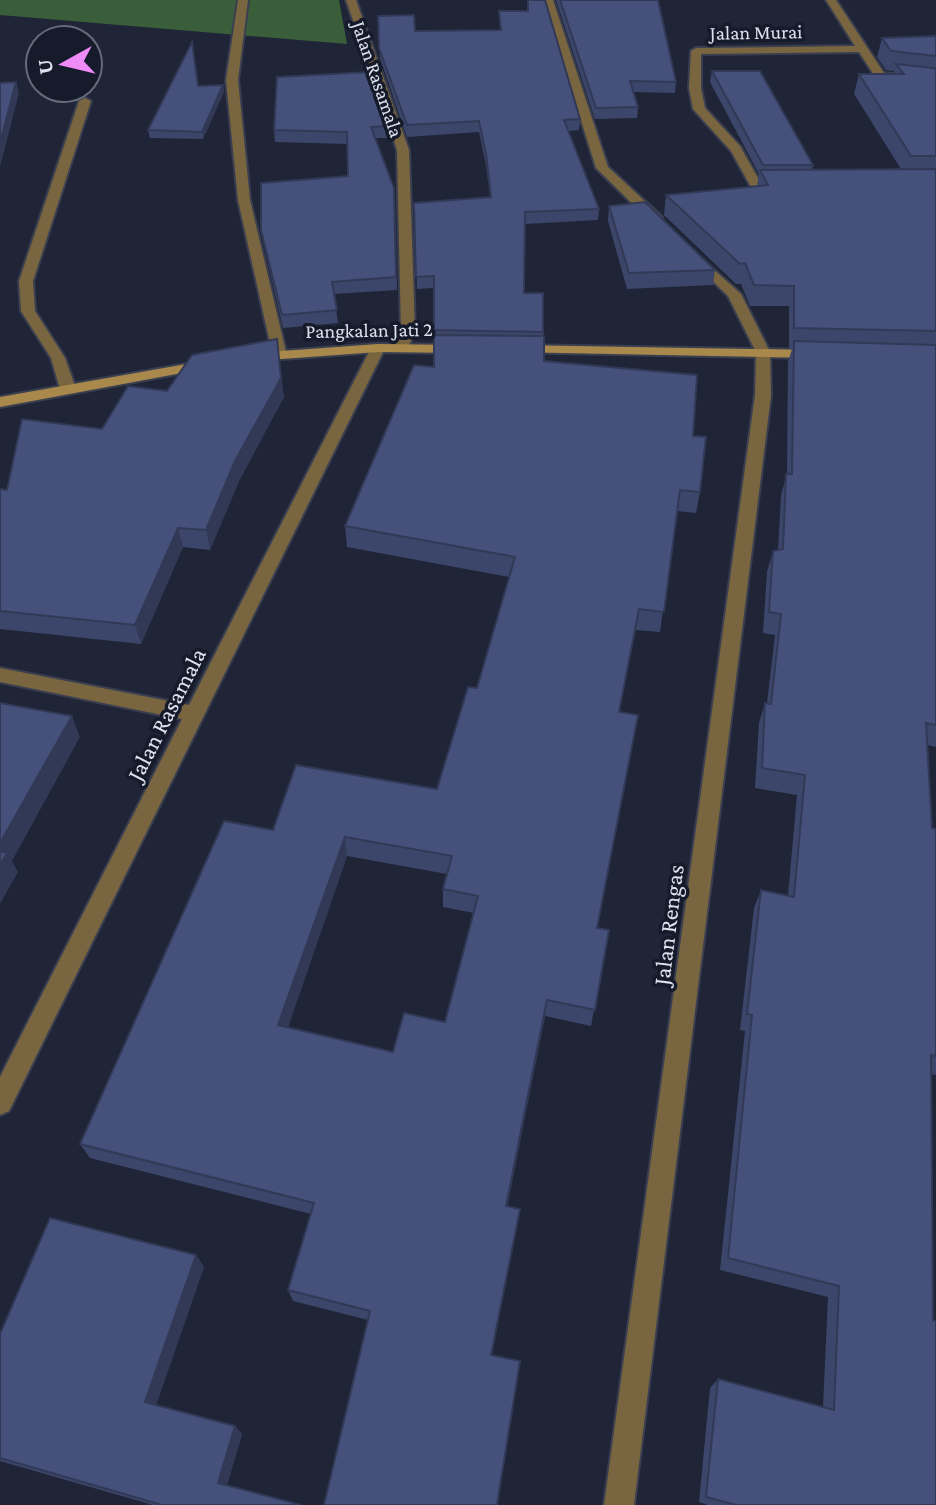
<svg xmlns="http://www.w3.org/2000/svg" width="936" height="1505" font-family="'Crimson Pro',serif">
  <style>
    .forest { fill: #3a5e3a }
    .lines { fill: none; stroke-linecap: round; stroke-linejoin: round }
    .street-casing { stroke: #3a3f50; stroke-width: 4 }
    .secondary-casing { stroke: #3a3f50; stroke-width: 4 }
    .street { fill: #796540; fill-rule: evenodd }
    .secondary { fill: #a9884b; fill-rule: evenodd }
    .wall { fill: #3c466a; fill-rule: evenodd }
    .shaded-wall { fill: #313956 }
    .building { fill: #46517b; stroke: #313956; stroke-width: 2; fill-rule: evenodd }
    .labels { text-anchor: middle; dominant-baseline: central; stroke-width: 7; stroke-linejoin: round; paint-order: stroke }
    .far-street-label { font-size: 20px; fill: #dee2ee; stroke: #161b2c }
    .street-label { font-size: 24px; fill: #dee2ee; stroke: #161b2c }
  </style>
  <rect width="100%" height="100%" fill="#1f2436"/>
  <path class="forest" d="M0,0H339L347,44L0,15Z"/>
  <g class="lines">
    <g class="street-casing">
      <path id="street" d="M238,0H248L238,80L250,200L286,352L279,356L272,352L238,200L226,80Z
        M346,0H356L409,150L415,333L406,351L401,352L394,348L401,333L397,150Z
        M543,0H553L608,167L662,217V223H652L596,168Z
        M826,0H836L884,73L936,78V91L929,84L876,78L859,52L701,54V88L705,108L740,146L759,180H783L789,184L783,188L751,187L731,151L693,109L689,88L691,51L696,48L855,46Z
        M85,98L91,101L33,281L35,311L65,358L76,389L68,394L60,389L51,358L21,311L19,281L79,101Z
        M694,252L741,294L770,352L771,395L634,1505H604L755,395L756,352L728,296L687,256Z
        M378,344L385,348L9,1111L0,1115V1077L182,719L0,682V668L189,705L371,348Z"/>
    </g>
    <g class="secondary-casing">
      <path id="secondary" d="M378,344L460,345L467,349L460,353L378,352L253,361L246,357L253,353Z
        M516,345L816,350L823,354L816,358L511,352L509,349Z
        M209,360L216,364L214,367L0,407V397Z"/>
    </g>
    <use href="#street" class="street"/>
    <use href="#secondary" class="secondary"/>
  </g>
  <path class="wall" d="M556,0H658L676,82L675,93L633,92L638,107L637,118L595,119Z
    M499,11L580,119L579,130L569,131L599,209L598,220L525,224L524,293H543L544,361L693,436L700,492L696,513L677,511L660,632L635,630L619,712L597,928L609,930L591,1026L545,1016L507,1206L520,1209L492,1355L368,1320L293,1301L288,1290L311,1214L90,1158L80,1144L273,830L437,789L477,688L509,577L347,547L345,526L434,367V288L417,289L414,203L490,197L486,165L479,132L407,137L380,58L378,16L415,31L500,30ZM347,856L447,874L443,889V907L474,913L445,1022L393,1052L288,1027Z
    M936,36V747L927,745L932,828L936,829V1075L931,1074L933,1320L936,1505H708L699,1502L710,1388L718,1379L823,1407L828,1297L720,1270L745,1031L740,1030L754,908L761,890L788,895L797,795L755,788L759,723L765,703H767L775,635L763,633L767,572L773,551L778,550L781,495L787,474L788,362L792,349H789V306H750L741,284H736L664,215L666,195L757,186L759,174L710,82L712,71L813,165L812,170L901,169L854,94L859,74H894V71L886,70L877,57L882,38Z
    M223,85L224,92L203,139L150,138L148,130L198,86Z
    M389,126L390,138H375L394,188L397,290L334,294L338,323L283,328L263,242L261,230L348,176L347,144L275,142L274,130Z
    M609,206L715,270L713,285L627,289L608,221Z
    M167,391L284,397L239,481L210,550L183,547L141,644L0,629V489L7,490Z
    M196,1255L204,1267L156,1405L235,1426L242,1434L227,1485L301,1505H153L0,1461V1334Z"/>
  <path class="shaded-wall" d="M16,82L19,93L0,167V143Z
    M223,85L224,92L203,139L202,132Z
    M277,339L284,397L239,481L210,550L206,530Z
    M178,528L183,547L141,644L135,625Z
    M72,716L80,737L12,861L18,872L0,904V843Z
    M345,837L347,856L283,1042L278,1025Z
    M547,1000L545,1016L505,1219L506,1206Z
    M520,1209L518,1222L490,1364L491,1355Z
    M196,1255L204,1267L154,1411L145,1402Z
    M235,1426L242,1434L226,1489L218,1483Z"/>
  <path class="building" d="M528,0H545L580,119L564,120L599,209L525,212L524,293H543V332L434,330V276L416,277L414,203L491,197L486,154L479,121L407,125L379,48L378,16L414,15L415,31L501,30L499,11H528Z
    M560,0H658L676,82L630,81L638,107L596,108Z
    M936,36V56L891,51L882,38Z
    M192,42L198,86L223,85L202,132L148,130Z
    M896,64L933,68L936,69V156H911L859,74H904Z
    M712,71H760L813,165H763Z
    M370,72L389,126L371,127L394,188L396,277L332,282L337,310L282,315L261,230V183L348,176L347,132L274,130L277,77Z
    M16,82L0,143V83Z
    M936,169V331L794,328V286L754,285L745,263L740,264L666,195L768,185L760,170Z
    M645,202L715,270L629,273L609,206Z
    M434,335L544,336V361L697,375L693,436L706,437L700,492L680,490L664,612L639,609L619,712L638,715L597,928L609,930L595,1010L547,1000L506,1206L520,1209L491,1355L520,1361L497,1505H324L370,1311L288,1290L314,1203L80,1144L224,821L273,830L296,765L437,789L468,687L477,688L515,557L345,526L414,365L434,367ZM345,837L452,856L443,889L478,896L445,1022L404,1013L393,1052L278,1025Z
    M277,339L281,378L235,461L206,530L178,528L135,625L0,611V489L7,490L22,419L102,429L128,386L167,391L192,355Z
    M794,341L936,345V725L926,723L932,828L936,829V1056L931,1055L933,1320L936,1321V1505H736L706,1497L718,1379L834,1410L839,1286L728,1258L752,1015L747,1014L761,890L794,897L805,775L762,768L765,703L771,704L781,614L769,612L773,551L783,549L786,474H792Z
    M0,703L72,716L0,843Z
    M0,851L7,853L0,865Z
    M50,1218L196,1255L145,1402L235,1426L218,1483L301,1505H162L0,1458V1334Z"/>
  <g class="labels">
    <g class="far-street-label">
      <text transform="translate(756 32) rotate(-1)">Jalan Murai</text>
      <text transform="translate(378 79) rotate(71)">Jalan Rasamala</text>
      <text transform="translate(369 330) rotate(-1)">Pangkalan Jati 2</text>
    </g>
    <g class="street-label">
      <text transform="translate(166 714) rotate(-63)">Jalan Rasamala</text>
      <text transform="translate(668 925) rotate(-83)">Jalan Rengas</text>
    </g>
  </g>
  <g transform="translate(64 64) rotate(262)"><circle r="38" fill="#161b2c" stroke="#666b7a" stroke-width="2"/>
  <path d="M0-6L14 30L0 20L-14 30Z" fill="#ef8bf7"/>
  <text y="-12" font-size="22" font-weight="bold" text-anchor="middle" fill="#dee2ee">U</text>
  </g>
</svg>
